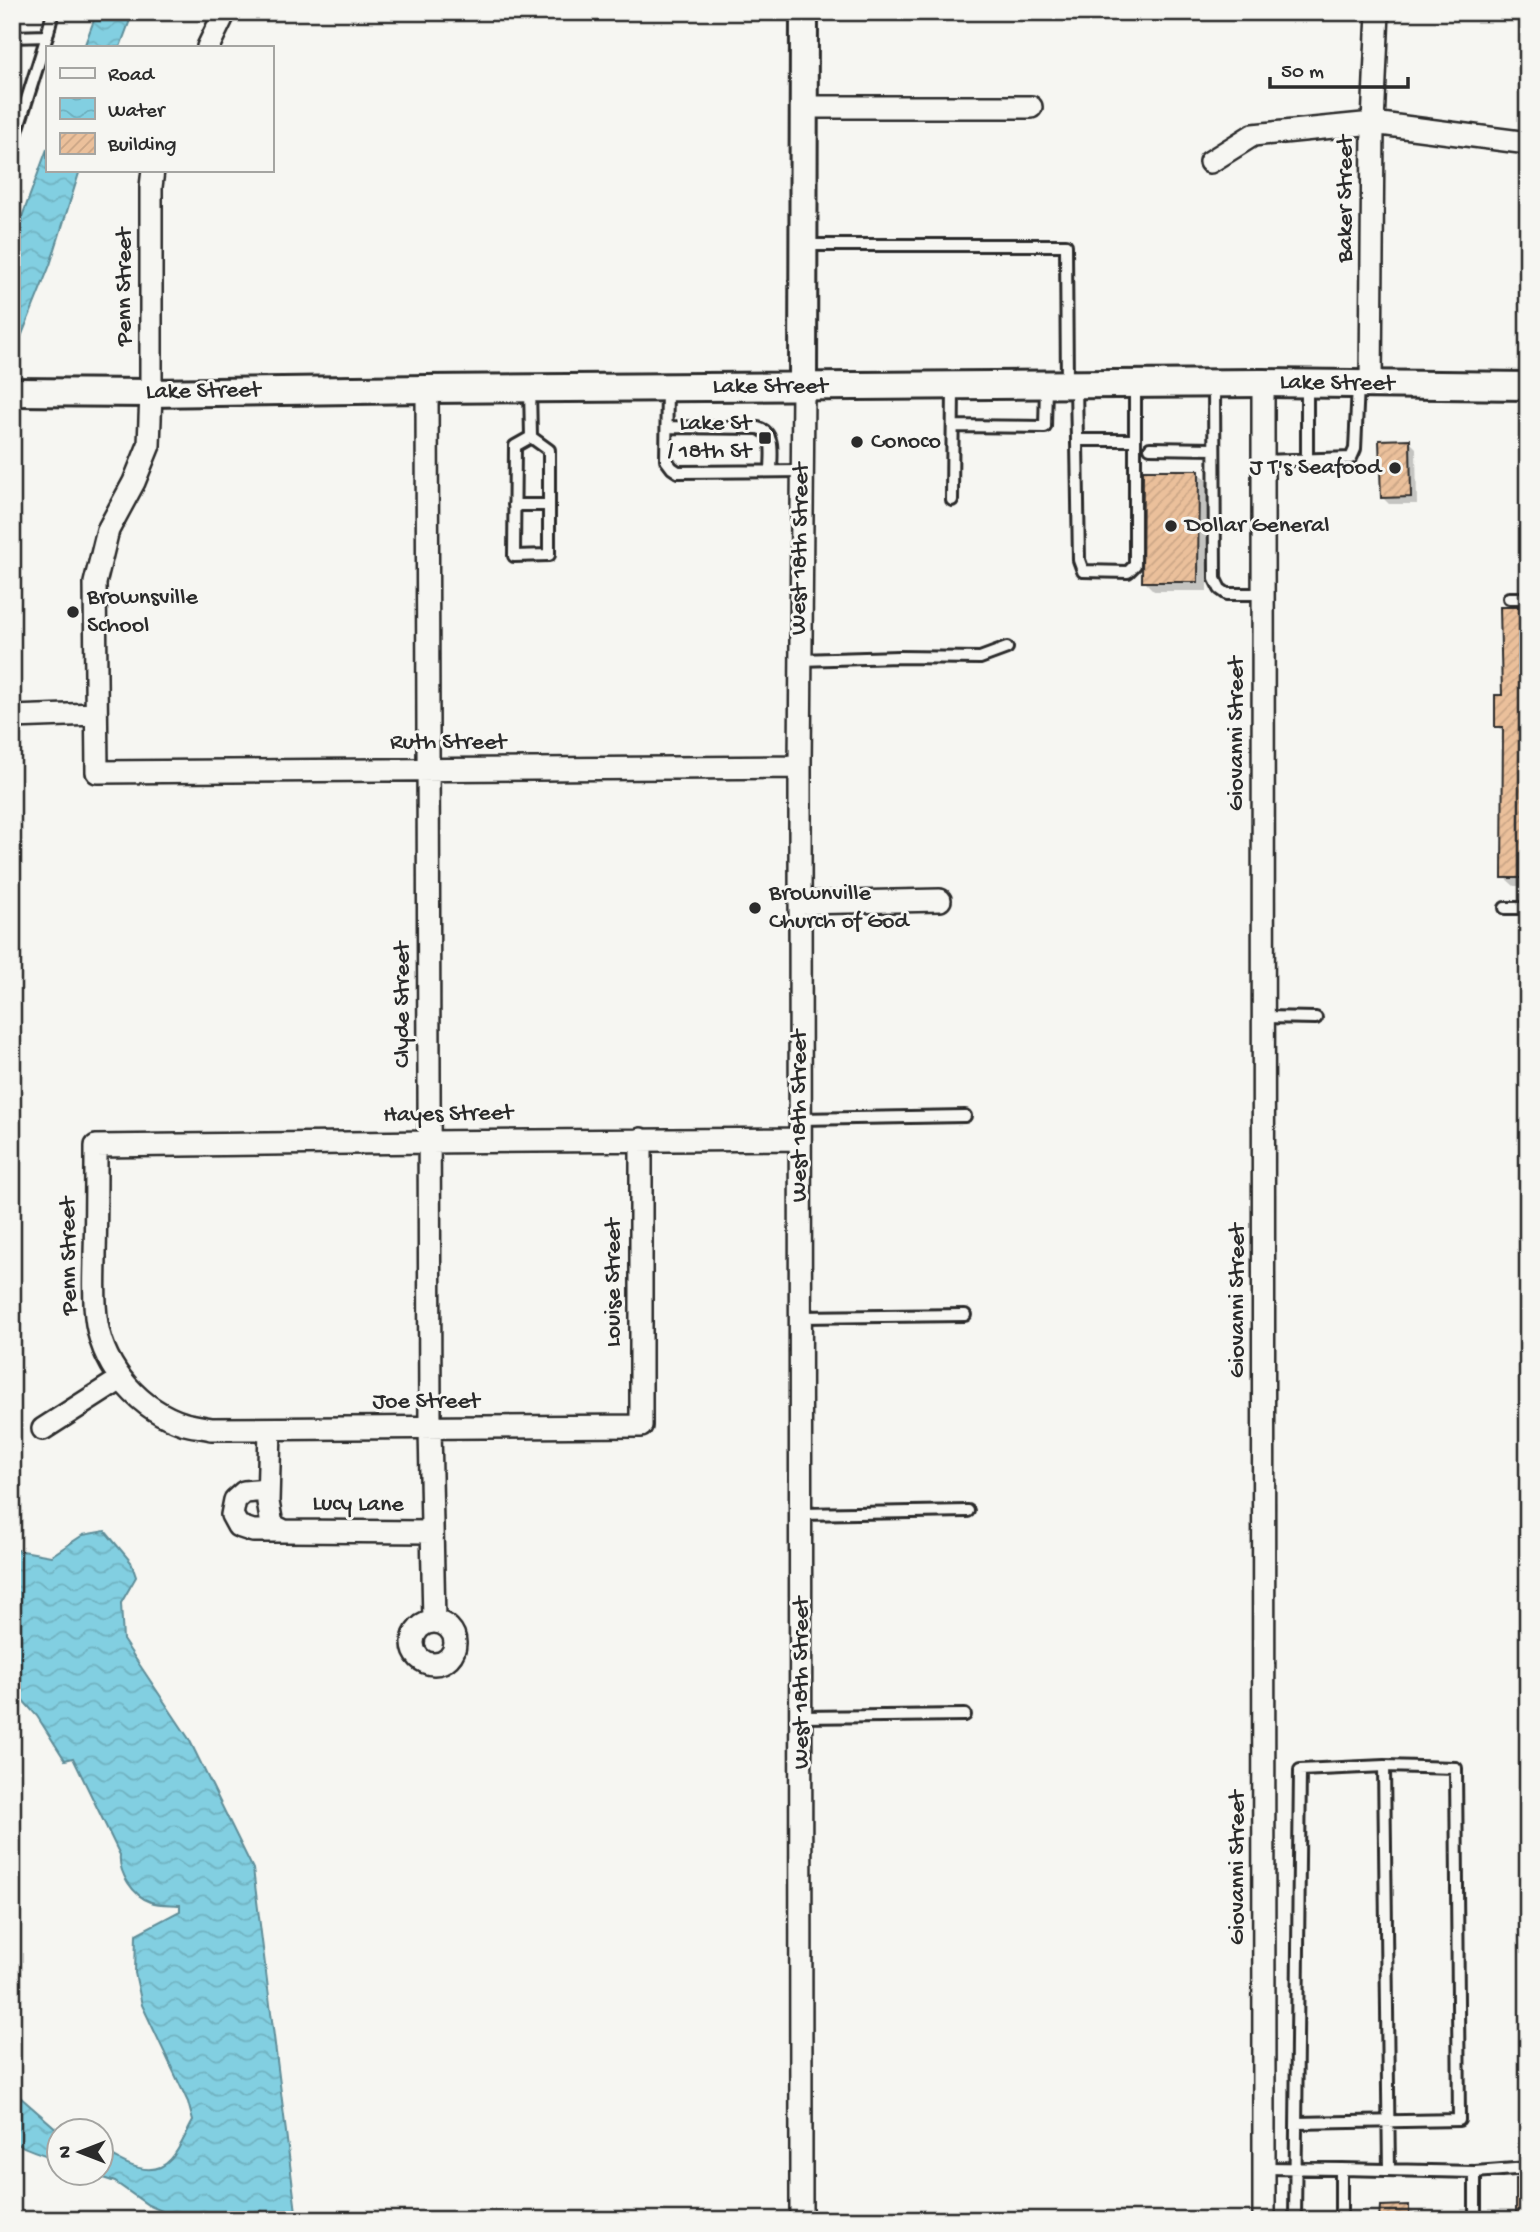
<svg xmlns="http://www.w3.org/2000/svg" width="1540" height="2232" font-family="'Gochi Hand',sans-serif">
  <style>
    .water { fill: url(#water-waves); stroke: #5f8d98; stroke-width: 2 }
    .shadow { fill: #0003 }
    .building { fill: url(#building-hatch); stroke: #2b2b2b; stroke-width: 2 }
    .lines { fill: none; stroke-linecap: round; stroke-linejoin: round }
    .service-casing { stroke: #2b2b2b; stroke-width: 16 }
    .minor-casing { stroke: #2b2b2b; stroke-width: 26 }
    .tertiary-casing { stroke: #2b2b2b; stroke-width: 32 }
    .service { stroke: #f6f6f2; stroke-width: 10 }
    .minor { stroke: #f6f6f2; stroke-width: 21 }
    .tertiary { stroke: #f6f6f2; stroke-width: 26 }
    .poi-dot { fill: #2b2b2b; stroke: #f6f6f2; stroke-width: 2.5 }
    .labels { text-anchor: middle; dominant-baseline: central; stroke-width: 6; stroke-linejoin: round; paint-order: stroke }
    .street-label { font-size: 24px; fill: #2b2b2b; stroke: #f6f6f2 }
    .poi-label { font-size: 24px; fill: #2b2b2b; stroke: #f6f6f2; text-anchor: start }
  </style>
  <defs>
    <pattern id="water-waves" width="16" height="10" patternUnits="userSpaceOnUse" patternTransform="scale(1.75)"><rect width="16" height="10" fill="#82cfe1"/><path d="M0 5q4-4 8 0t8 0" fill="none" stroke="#70b2c1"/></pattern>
    <pattern id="building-hatch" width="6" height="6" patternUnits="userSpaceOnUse" patternTransform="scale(1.75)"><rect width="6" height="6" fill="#ebc09b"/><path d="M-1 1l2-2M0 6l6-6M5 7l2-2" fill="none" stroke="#caa586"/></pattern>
  </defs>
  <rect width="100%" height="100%" fill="#f6f6f2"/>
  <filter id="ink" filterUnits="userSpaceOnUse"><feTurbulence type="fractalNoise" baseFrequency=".0143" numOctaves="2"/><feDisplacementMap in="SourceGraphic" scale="14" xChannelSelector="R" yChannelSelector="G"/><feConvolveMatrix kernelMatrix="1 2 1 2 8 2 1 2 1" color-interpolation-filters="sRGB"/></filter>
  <g filter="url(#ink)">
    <path class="water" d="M97,12H133L120,47H84Z
      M47,149V170H80L50,265L17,347L18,425L12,434V244Z
      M105,1531L131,1562L136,1577L121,1603L123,1640L189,1739L253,1869L297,2220H165L162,2211L148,2205L115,2182L88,2173L102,2172V2149C120,2162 152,2181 171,2159C180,2149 186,2133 193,2121L188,2102L142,2005L135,1973L136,1934L180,1911V1905C171,1904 159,1905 151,1902C133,1896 118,1872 120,1855L73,1758L65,1760L37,1716L12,1688V1547L17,1550L51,1556L83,1535Z
      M12,2090L59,2131V2160C44,2154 26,2150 12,2141Z"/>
    <path class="shadow" d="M1409,441L1416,448L1417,504H1389L1382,497Z
      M1198,472L1207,481V591H1154L1144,581Z
      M1528,609V886H1514L1504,877L1505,734L1497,726Z
      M1408,2207L1415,2214V2220H1381Z"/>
    <path class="building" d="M1410,439L1411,497L1381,498L1379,440Z
      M1143,470H1199L1198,582H1142Z
      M1500,607H1528V878H1502L1503,727H1495V695H1502Z
      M1516,2179H1528V2220H1516Z
      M1409,2205V2220H1379L1380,2206Z"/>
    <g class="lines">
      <g class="service-casing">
        <path id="service" d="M47,36L53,12
          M12,37L47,36L12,147
          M804,245H1066L1067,384
          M1214,383L1215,579L1220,589L1227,594H1263
          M1076,384L1079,560L1083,571L1128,572L1135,565V384
          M1307,384V459
          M667,387L666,460L672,468L678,472L802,471
          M530,388L531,437
          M953,426L1045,427L1046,386
          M667,427L758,428C776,433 771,456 771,471
          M531,437L549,450V555L514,556L515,446Z
          M1077,440H1135
          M1150,448L1214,449
          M1263,461L1351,458L1355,449L1358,385
          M952,500L953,385
          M514,505H549
          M1509,598H1528
          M800,660L898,657L980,658L1007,648
          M1505,908H1528
          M1264,1017L1316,1018
          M800,1119L965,1116
          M800,1317L965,1315
          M801,1514L968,1511
          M802,1717L965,1715
          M1296,2123L1459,2120L1456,1768L1384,1766
          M1264,2168L1341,2169V2220
          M1341,2169L1475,2172V2220
          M1475,2172L1528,2168
          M1295,2220L1300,1770L1384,1766L1389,2170"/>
      </g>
      <g class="minor-casing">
        <path id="minor" d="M208,47L225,12
          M804,107H1031
          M1210,162L1253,135L1373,123L1528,143
          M153,170L151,187V393L149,445L134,482L108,530L95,583L97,772L800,767
          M1263,383L1264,2220
          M1371,385L1373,123L1378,12
          M427,389L430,1428L434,1622
          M12,717L96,714
          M801,903L940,900
          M641,1139V1426L211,1429C203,1427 193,1426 185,1424C140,1410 105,1370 97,1324C93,1301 95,1277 95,1254C96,1218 96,1182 96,1146C331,1143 565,1140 800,1139
          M43,1429L121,1379
          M270,1429L268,1502L272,1525L284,1531L432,1532
          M268,1490L244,1492L235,1500L232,1515L238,1526L253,1531H284
          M413 1643a21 21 0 1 1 42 0a21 21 0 1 1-42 0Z
          M801,2220L800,767L803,387"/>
      </g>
      <g class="tertiary-casing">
        <path id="tertiary" d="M803,387L804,12
          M12,392L151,393L427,389L1263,383L1528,386"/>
      </g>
      <use href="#service" class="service"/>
      <use href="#minor" class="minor"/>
      <use href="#tertiary" class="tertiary"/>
    </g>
  </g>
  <g class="poi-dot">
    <rect x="758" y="431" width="14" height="14" rx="3.5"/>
    <circle cx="857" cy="442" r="7"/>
    <circle cx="1395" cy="468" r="7"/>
    <circle cx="1171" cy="526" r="7"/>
    <circle cx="73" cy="612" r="7"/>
    <circle cx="755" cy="908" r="7"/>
  </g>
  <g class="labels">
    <g class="street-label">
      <text transform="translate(1346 199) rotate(-90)">Baker Street</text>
      <text transform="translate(125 287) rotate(-90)">Penn Street</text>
      <text transform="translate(1337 384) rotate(1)">Lake Street</text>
      <text x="770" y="387">Lake Street</text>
      <text transform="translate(203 392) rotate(-1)">Lake Street</text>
      <text transform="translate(801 549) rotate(-89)">West 18th Street</text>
      <text transform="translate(1237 734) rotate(-90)">Giovanni Street</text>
      <text x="448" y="743">Ruth Street</text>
      <text transform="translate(403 1005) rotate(-90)">Clyde Street</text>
      <text transform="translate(448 1115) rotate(-1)">Hayes Street</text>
      <text transform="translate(800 1116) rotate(-90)">West 18th Street</text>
      <text transform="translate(70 1256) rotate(-91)">Penn Street</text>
      <text transform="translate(614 1283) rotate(-90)">Louise Street</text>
      <text transform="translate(1238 1301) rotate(-90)">Giovanni Street</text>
      <text x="426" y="1402">Joe Street</text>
      <text transform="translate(358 1505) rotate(1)">Lucy Lane</text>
      <text transform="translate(802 1683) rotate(-90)">West 18th Street</text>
      <text transform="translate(1238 1868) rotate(-90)">Giovanni Street</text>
    </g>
    <g class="poi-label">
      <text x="751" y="424" text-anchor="end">Lake St<tspan x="751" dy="28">/ 18th St</tspan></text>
      <text x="871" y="442">Conoco</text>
      <text x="1381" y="468" text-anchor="end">J T's Seafood</text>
      <text x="1185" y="526">Dollar General</text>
      <text x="87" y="598">Brownsville<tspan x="87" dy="28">School</tspan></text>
      <text x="769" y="894">Brownville<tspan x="769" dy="28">Church of God</tspan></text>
    </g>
  </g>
  <rect width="1540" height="2232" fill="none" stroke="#f6f6f2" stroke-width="42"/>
  <rect x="21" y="21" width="1498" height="2190" fill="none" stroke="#2b2b2b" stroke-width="2.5" filter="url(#ink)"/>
  <rect x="46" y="46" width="228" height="126" fill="#f6f6f2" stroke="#a5a5a2" stroke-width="2"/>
  <rect x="60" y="68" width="35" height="10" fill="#f6f6f2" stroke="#a5a5a2" stroke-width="2"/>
  <text x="108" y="80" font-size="21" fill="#2b2b2b">Road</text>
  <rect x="60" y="98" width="35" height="21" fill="url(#water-waves)" stroke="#a5a5a2" stroke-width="2"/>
  <text x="108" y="116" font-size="21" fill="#2b2b2b">Water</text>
  <rect x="60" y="133" width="35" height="21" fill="url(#building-hatch)" stroke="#a5a5a2" stroke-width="2"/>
  <text x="108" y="150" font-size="21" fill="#2b2b2b">Building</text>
  <g transform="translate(80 2152) rotate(270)"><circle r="33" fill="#f6f6f2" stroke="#a5a5a2" stroke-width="2"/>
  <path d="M0-5L12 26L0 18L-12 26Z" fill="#2b2b2b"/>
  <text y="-10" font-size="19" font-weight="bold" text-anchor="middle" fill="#2b2b2b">N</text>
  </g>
  <path d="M1270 77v10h138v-10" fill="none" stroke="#2b2b2b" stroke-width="3.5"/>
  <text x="1281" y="77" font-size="21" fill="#2b2b2b" stroke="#f6f6f2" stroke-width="5" paint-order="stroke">50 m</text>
</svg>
